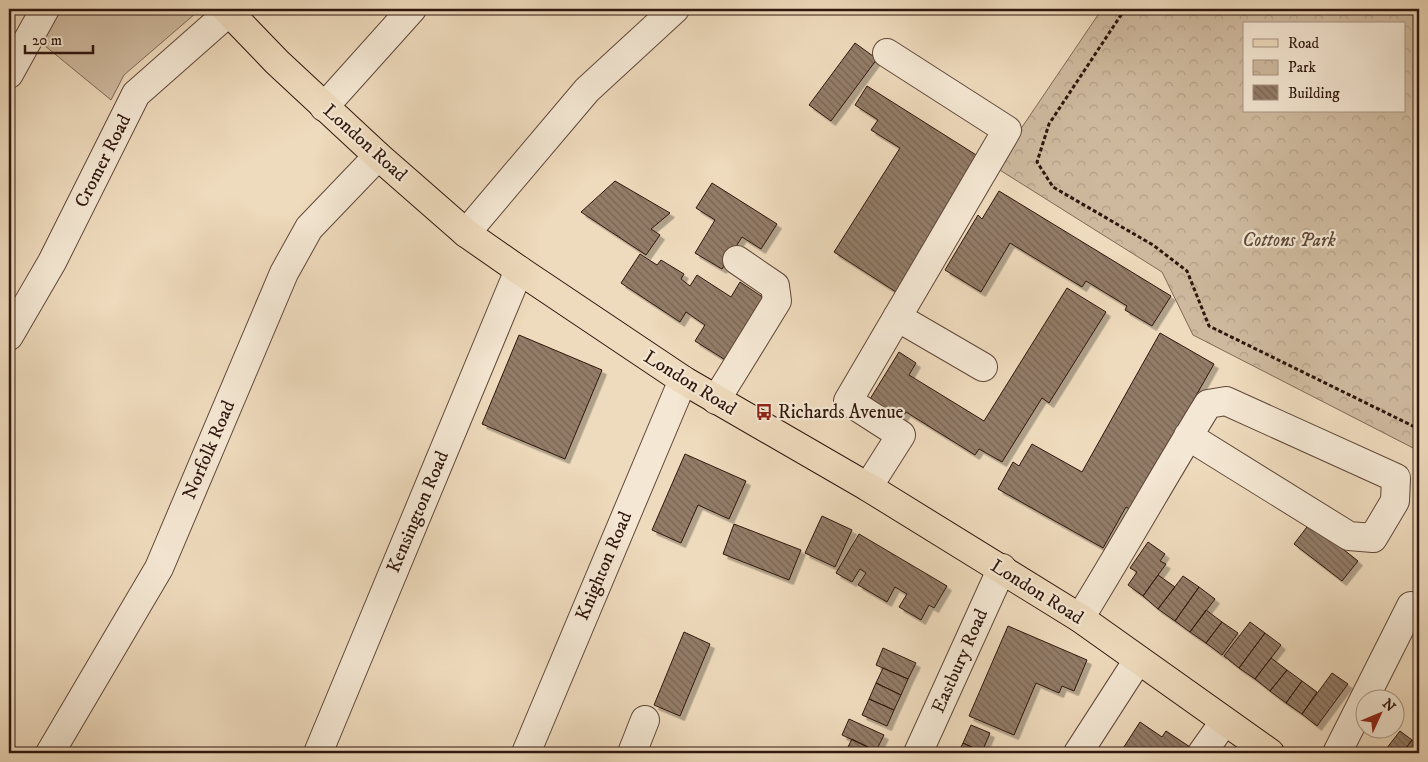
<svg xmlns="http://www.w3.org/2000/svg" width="1428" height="762" font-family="'IM FELL DW Pica',serif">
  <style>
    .grass { fill: #ceb99e; stroke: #7f6856 }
    .park { fill: url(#park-crowns); stroke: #7f6856; fill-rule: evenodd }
    .building { fill: url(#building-back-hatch); stroke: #30170e; filter: url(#shadow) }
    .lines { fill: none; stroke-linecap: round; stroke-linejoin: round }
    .minor-casing { stroke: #60483a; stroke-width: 30 }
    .major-casing { stroke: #30170e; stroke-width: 30 }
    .path { stroke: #30170e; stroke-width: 3; stroke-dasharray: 4 2.5; stroke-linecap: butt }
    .minor { stroke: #f4e7d3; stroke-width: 28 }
    .major { stroke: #eedabc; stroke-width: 28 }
    .labels { text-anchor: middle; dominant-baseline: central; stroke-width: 4.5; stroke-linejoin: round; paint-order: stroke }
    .street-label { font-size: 19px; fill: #30170e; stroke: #f4e7d3 }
    .park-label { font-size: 19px; font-style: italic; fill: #5f4839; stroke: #f4e7d3 }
    .poi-label { font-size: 19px; fill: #30170e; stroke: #f4e7d3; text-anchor: start }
  </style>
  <defs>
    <pattern id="park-crowns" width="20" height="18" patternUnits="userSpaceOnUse" patternTransform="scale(1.25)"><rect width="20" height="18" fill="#ceb99e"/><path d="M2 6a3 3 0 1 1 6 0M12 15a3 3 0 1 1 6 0" fill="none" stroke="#b19e87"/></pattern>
    <pattern id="building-back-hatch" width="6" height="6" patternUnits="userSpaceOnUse" patternTransform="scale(1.25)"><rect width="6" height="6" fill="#937c68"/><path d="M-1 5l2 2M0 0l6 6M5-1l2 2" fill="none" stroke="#786554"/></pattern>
    <filter id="shadow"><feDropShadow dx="4.5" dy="4.5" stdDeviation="0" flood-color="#0004"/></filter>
  </defs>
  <rect width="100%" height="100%" fill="#eedabc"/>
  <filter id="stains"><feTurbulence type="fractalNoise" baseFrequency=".004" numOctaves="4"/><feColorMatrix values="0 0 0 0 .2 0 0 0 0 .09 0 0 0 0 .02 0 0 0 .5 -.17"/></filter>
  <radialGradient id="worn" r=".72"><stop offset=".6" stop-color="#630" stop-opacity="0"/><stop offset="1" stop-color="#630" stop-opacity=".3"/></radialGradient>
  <path class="grass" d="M30,9H193L196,13L124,75L111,100L39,41L9,92V48Z"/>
  <path class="park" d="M1102,9H1419V451L1193,335L1162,272L995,167ZM1244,24H1404V111H1244Z"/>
  <path class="building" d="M855,43L877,59L831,121L809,105Z
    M867,86L981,158L896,292L834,252L900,148L871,130L878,120L855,105Z
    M615,181L670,213L651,229L660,235L646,255L581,212Z
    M712,183L777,224L761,249L742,237L722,269L695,253L715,220L696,208Z
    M999,191L1171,296L1152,326L1125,310L1127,306L1086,281L1082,287L1010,243L981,292L945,270L978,215L982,219Z
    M640,254L657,265L661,260L684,274L681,279L690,286L697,275L731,297L740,282L767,300L727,361L695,341L705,325L686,312L680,322L621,283Z
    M1067,288L1106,312L1049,403L1042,398L1002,462L979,449L975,455L906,412L902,418L870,399L899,352L916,363L909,375L984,421Z
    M1160,333L1214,364L1131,510L1126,507L1103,548L998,489L1013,462L1019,466L1032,444L1082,472Z
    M519,335L602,370L565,459L482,424Z
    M685,454L746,481L729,519L698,505L681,543L652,530Z
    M822,516L852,530L835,567L805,553Z
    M1310,523L1358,561L1342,581L1294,544Z
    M734,524L801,550L789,580L723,554Z
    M859,534L947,586L934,608L929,605L921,620L899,607L907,594L895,587L887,602L858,585L866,573L860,569L852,582L836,573Z
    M1148,542L1165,554L1160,561L1166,564L1143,596L1128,585L1137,572L1130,568Z
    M1158,575L1175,587L1158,609L1143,596Z
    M1183,576L1199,587L1175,621L1158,609Z
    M1199,587L1215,599L1190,632L1175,621Z
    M1206,610L1222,622L1206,643L1190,632Z
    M1222,622L1238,633L1222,655L1206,643Z
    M1250,622L1265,633L1239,668L1224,656Z
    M1008,626L1087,660L1074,691L1062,686L1059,693L1036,683L1014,735L969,716Z
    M684,632L710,644L680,716L654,705Z
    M1265,633L1281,645L1255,679L1239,668Z
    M883,648L916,663L908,679L876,665Z
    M1271,658L1287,670L1270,691L1255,679Z
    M883,668L908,679L901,695L876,683Z
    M1287,670L1302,681L1286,703L1270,691Z
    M1332,673L1348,684L1317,726L1302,714Z
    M1302,681L1317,692L1302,714L1286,703Z
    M876,683L901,695L894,710L869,699Z
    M869,699L894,710L887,726L862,715Z
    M849,719L884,735L876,751L842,735Z
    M1140,722L1162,737L1166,731L1190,747L1186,753H1120Z
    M971,725L990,733L982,752L963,743Z
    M1400,731L1412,740L1402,753H1383Z
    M852,739L876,751L875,753H845Z
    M1412,740L1417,744L1410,753H1402Z
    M963,743L982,752L985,753H958Z"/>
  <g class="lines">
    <g class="minor-casing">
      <path id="minor" d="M9,74L45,9
        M324,107L412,9
        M466,233L587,90L675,9
        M897,317L983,367
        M9,336L52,262L136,94L229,12
        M716,400L777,301L775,286L737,260
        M868,487L901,435L848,401L1007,130L887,53
        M1080,618C1124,547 1164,475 1208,404L1226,401L1396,478L1395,501L1373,538L1349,536L1188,436
        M50,753L159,568L284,273L309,228L378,156
        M318,753L519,270
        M526,753L683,380
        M632,753L645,720
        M918,753L1002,568
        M1078,753L1138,660
        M1202,753L1224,722
        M1337,753L1411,606"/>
    </g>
    <g class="major-casing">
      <path id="major" d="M226,9L277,62L378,156L466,233L519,270L683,380L868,487L1080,618L1270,753"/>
    </g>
    <path class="path" d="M1125,9L1049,124L1037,162L1053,187L1153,245L1187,271L1209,326L1419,429"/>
    <use href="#minor" class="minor"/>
    <use href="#major" class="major"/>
  </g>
  <defs>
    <g id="bus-bare" transform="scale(1.35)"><path d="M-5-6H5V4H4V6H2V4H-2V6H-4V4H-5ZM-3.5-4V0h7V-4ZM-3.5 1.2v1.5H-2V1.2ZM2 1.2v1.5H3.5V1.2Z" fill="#8f2418" stroke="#f4e7d3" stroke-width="2.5" paint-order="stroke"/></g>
  </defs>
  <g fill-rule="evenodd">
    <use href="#bus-bare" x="764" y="412"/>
  </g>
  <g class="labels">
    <g class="street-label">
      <text transform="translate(365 143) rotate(42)">London Road</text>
      <text transform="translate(103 161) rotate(-63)">Cromer Road</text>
      <text transform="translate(690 383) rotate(32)">London Road</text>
      <text transform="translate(209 450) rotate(-67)">Norfolk Road</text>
      <text transform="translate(418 512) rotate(-67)">Kensington Road</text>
      <text transform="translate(604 566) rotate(-67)">Knighton Road</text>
      <text transform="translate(1037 592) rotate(32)">London Road</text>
      <text transform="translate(960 661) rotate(-66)">Eastbury Road</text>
    </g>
    <g class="park-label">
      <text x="1289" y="240">Cottons Park</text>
    </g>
    <g class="poi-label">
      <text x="778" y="412">Richards Avenue</text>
    </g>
  </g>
  <rect width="1428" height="762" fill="none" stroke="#eedabc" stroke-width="30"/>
  <rect x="10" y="10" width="1408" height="742" fill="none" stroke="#30170e" stroke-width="2.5"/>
  <rect x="15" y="15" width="1398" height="732" fill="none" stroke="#30170e"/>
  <rect x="1243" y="22" width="162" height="90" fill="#f4e7d3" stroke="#a69484"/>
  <rect x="1253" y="39" width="25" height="8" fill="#eedabc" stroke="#a69484"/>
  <text x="1288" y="48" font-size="15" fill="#30170e">Road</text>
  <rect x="1253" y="60" width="25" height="15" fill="url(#park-crowns)" stroke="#a69484"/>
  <text x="1288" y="72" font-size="15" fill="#30170e">Park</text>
  <rect x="1253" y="85" width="25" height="15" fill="url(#building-back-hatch)" stroke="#a69484"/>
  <text x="1288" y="98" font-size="15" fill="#30170e">Building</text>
  <g transform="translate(1380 714) rotate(46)"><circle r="24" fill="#f4e7d3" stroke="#a69484"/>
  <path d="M0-4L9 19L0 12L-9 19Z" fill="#8f2418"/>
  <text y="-8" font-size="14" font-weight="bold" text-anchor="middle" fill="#30170e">N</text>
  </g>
  <path d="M25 45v8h68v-8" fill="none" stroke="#30170e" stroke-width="2.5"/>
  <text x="32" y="45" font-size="15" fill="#30170e" stroke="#f4e7d3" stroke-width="4" paint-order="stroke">20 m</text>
  <rect width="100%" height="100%" filter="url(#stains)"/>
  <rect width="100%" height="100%" fill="url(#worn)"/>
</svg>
